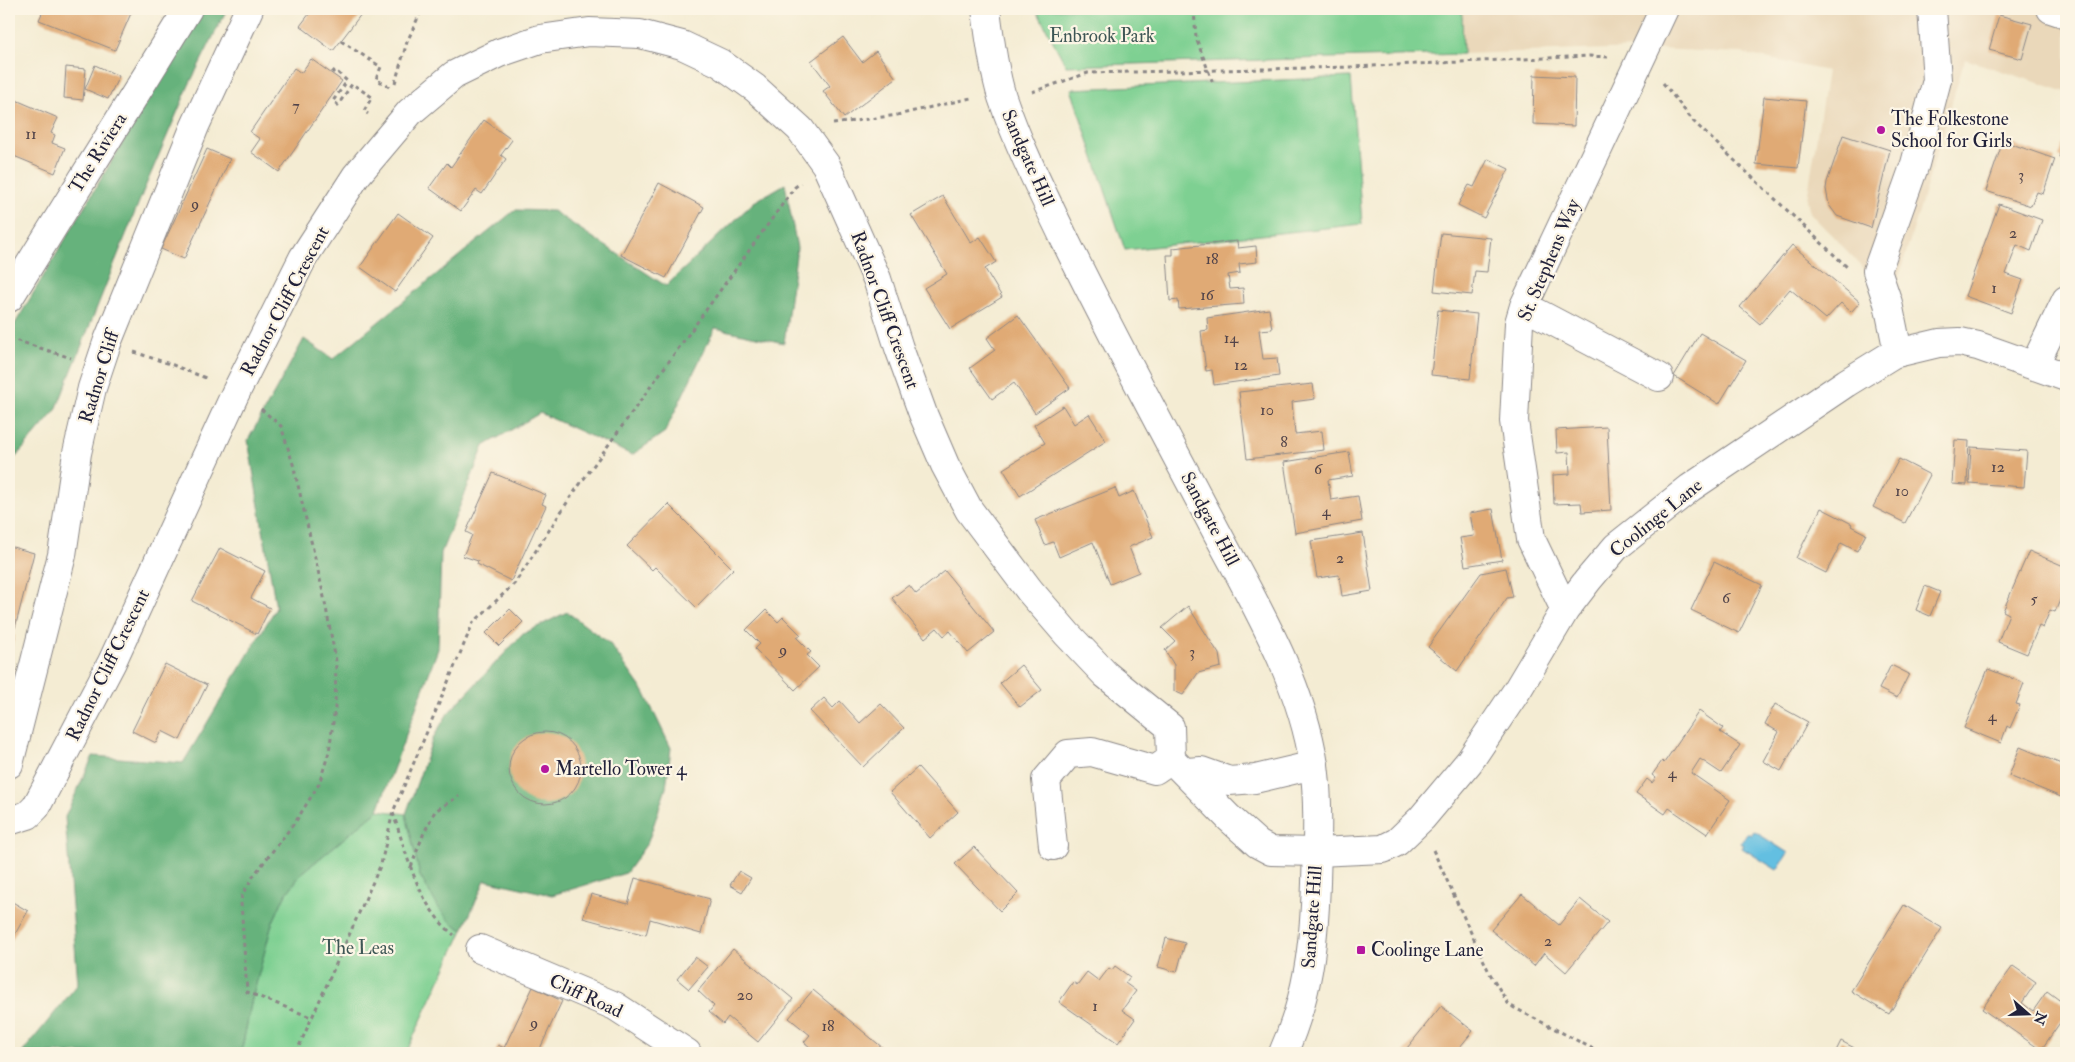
<svg xmlns="http://www.w3.org/2000/svg" width="2075" height="1062" font-family="'IM FELL Double Pica',serif">
  <style>
    .built { fill: #ead8ba }
    .green { fill: #7ed092; stroke: #507966 }
    .forest { fill: #66b27c; stroke: #446a5c }
    .water { fill: #63bfe1; stroke: #42708e }
    .building { fill: #e0aa75 }
    .lines { fill: none; stroke-linecap: round; stroke-linejoin: round }
    .minor-casing { stroke: #8b8787; stroke-width: 30 }
    .highway-casing { stroke: #8b8787; stroke-width: 30 }
    .path { stroke: #8b8787; stroke-width: 3; stroke-dasharray: 4 4; stroke-linecap: butt }
    .minor { stroke: #fff; stroke-width: 28 }
    .highway { stroke: #fff; stroke-width: 28 }
    .poi-dot { fill: #b5179e; stroke: #fcf5e5; stroke-width: 2 }
    .labels { text-anchor: middle; dominant-baseline: central; stroke-width: 4.5; stroke-linejoin: round; paint-order: stroke }
    .number-label { font-size: 16px; fill: #52444a }
    .park-label { font-size: 19px; fill: #3e5655; stroke: #fcf5e5 }
    .poi-label { font-size: 19px; fill: #22223b; stroke: #fcf5e5; text-anchor: start }
    .street-label { font-size: 19px; fill: #22223b; stroke: #fcf5e5 }
  </style>
  <rect width="100%" height="100%" fill="#fcf5e5"/>
  <filter id="ink" filterUnits="userSpaceOnUse"><feTurbulence type="fractalNoise" baseFrequency=".02" numOctaves="2"/><feDisplacementMap in="SourceGraphic" scale="10" xChannelSelector="R" yChannelSelector="G"/><feConvolveMatrix kernelMatrix="1 2 1 2 8 2 1 2 1" color-interpolation-filters="sRGB"/></filter>
  <filter id="wash" filterUnits="userSpaceOnUse"><feTurbulence type="fractalNoise" baseFrequency=".0096" numOctaves="4" result="noise"/><feDisplacementMap in="SourceGraphic" scale="20" xChannelSelector="R" yChannelSelector="G"/><feGaussianBlur stdDeviation="1.12" result="paint"/><feColorMatrix in="noise" values="0 0 0 0 0 0 0 0 0 0 0 0 0 0 0 0 0 1.4 0 .05"/><feComposite in="paint" operator="in"/></filter>
  <g filter="url(#wash)">
    <rect width="100%" height="100%" fill="#f4ecd3"/>
    <path class="built" d="M1462,9H2066V92L1965,59L1891,303L1857,261L1810,213L1807,200L1827,71L1741,53L1637,48L1463,54Z"/>
    <path class="green" d="M1036,9H1462L1463,54L1066,66Z
      M1351,77L1362,224L1125,250L1071,89Z
      M378,810L406,814L420,876L452,923L463,930L406,1053H241L252,999L272,924L284,897L302,873Z"/>
    <path class="forest" d="M202,9H227L189,85L143,192L56,410L9,465V334Z
      M785,184L797,248L784,343L715,328L665,432L632,455L540,413L484,446L441,553L438,649L378,810L302,873L284,897L272,924L252,999L241,1053H22L78,984L65,817L93,756L183,763L276,608L248,440L304,339L333,359L515,210L553,211L666,286L754,202Z
      M567,612L610,644L644,692L671,748L666,788L648,842L626,873L552,895L485,880L463,930L452,923L440,910L420,876L406,814L433,738L448,713L523,634Z"/>
    <path class="water" d="M1754,831L1788,853L1777,870L1742,848L1744,845L1741,843L1747,833L1751,835Z"/>
    <g id="blocks">
      <path class="building" d="M44,9H127L132,11L115,50L39,20Z
        M313,9H365L333,51L300,26Z
        M1999,15L2032,24L2022,59L1989,50Z
        M843,37L862,62L876,51L896,78L844,118L823,91L830,86L811,61Z
        M311,59L342,81L279,172L251,152L260,139L250,132L294,68L301,73Z
        M95,65L119,76L108,99L85,89Z
        M66,67L86,69L83,100L64,98Z
        M1534,75L1575,77L1574,126L1533,124Z
        M9,97L58,118L51,133L55,135L52,143L65,148L55,173L9,154Z
        M1764,97L1806,101L1798,168L1756,164Z
        M484,120L512,140L501,155L506,159L482,194L476,190L461,211L429,188L447,163L451,167Z
        M1843,135L1890,150L1871,228L1837,216L1829,205L1826,189L1827,182Z
        M2066,136V160L2059,157Z
        M2003,141L2055,159L2043,194L2037,192L2031,206L1986,191Z
        M207,149L230,159L184,259L161,249Z
        M1488,159L1509,169L1484,218L1458,205L1469,185L1474,187Z
        M659,183L704,207L666,278L621,255Z
        M943,196L971,243L980,237L996,262L985,269L1002,297L950,329L924,288L947,274L911,215Z
        M1999,204L2042,220L2031,251L2017,245L2006,274L2023,280L2011,313L1965,296Z
        M398,213L433,238L395,292L360,267Z
        M1441,233L1491,238L1487,272L1475,271L1472,295L1434,291Z
        M1237,241L1238,248L1256,246L1257,262L1239,264L1240,273L1228,275L1230,289L1243,288L1244,304L1179,309L1178,300L1170,301L1167,255H1173V248Z
        M1792,245L1860,302L1851,312L1841,303L1826,319L1790,289L1760,324L1740,307Z
        M1269,309L1272,329L1259,330L1263,359L1277,358L1279,376L1214,385L1212,370L1206,371L1201,331L1208,330L1207,318Z
        M1438,310L1477,314L1470,379L1431,375Z
        M1018,315L1070,388L1035,413L1014,383L992,399L970,368L995,350L987,338Z
        M1700,333L1746,360L1719,404L1674,376Z
        M1313,384L1315,399L1292,402L1295,434L1322,431L1324,450L1247,459L1239,392Z
        M1063,406L1074,424L1089,414L1106,441L1020,496L1003,469L1045,443L1034,425Z
        M1607,427L1611,510L1582,512L1581,503L1554,504L1553,475L1570,474L1569,452L1557,453L1556,430Z
        M1955,440L1969,441L1967,485L1952,484Z
        M1971,447L2027,451L2024,487L1969,483Z
        M1349,452L1353,476L1328,480L1331,500L1358,496L1362,521L1295,533L1284,462Z
        M1899,459L1930,475L1905,523L1873,507Z
        M493,473L546,495L542,504L546,506L511,581L477,564L478,561L463,556L472,535L466,532Z
        M1115,488L1119,498L1134,491L1153,537L1129,547L1139,572L1110,584L1093,542L1059,557L1053,542L1045,545L1035,520Z
        M668,504L733,569L696,607L655,567L652,570L627,546Z
        M1821,508L1852,524L1851,526L1866,534L1857,551L1841,543L1826,573L1796,558Z
        M1493,509L1502,560L1465,566L1460,538L1474,536L1470,513Z
        M1363,533L1372,591L1342,596L1339,575L1317,578L1311,541Z
        M9,546L34,553L15,628L9,626Z
        M220,548L265,571L251,598L270,608L257,634L192,601Z
        M2029,551L2066,567V574L2061,587L2065,588L2055,612L2050,610L2043,628L2039,626L2027,654L1998,642L2009,614L2003,611Z
        M1714,562L1762,585L1739,633L1691,610Z
        M1506,568L1513,597L1507,598L1457,671L1428,647L1481,573Z
        M945,571L994,632L968,653L950,631L944,636L937,628L925,638L892,598L909,585L916,594Z
        M1925,586L1940,592L1930,616L1916,610Z
        M1188,606L1219,654L1221,667L1198,673L1183,695L1174,691V665L1165,650L1175,641L1162,628Z
        M510,609L523,622L499,646L486,633Z
        M766,610L778,622L783,617L801,635L797,638L811,652L807,655L819,667L795,690L755,649L760,644L746,630Z
        M9,634L15,636L9,656Z
        M165,664L207,685L180,740L162,731L156,743L132,731Z
        M1021,665L1042,690L1020,707L1000,683Z
        M1891,665L1909,674L1897,698L1879,689Z
        M1988,669L2024,683L2016,704L2020,705L2010,728L2007,726L2001,743L1964,728Z
        M824,698L833,708L840,701L860,723L881,704L904,728L863,767L810,711Z
        M1775,704L1808,722L1781,771L1763,761L1779,732L1765,724Z
        M1699,711L1723,728L1720,732L1740,745L1721,773L1700,759L1691,773L1730,800L1707,834L1669,808L1665,814L1636,794L1647,779L1652,783L1656,778L1652,775L1662,761L1664,763Z
        M509 768a36 36 0 1 1 72 0a36 36 0 1 1-72 0Z
        M2020,747L2066,766V799L2009,776Z
        M918,767L958,812L930,838L890,792Z
        M974,847L1018,893L1000,911L955,864Z
        M739,871L751,878L742,892L730,885Z
        M635,878L710,899L701,934L650,919L646,935L583,918L591,894L628,904Z
        M1522,894L1559,925L1580,899L1608,922L1566,972L1544,953L1534,966L1491,930Z
        M9,900L28,911L9,945Z
        M1904,905L1942,928L1889,1014L1851,991Z
        M1166,938L1185,943L1177,972L1158,967Z
        M733,949L793,999L758,1042L728,1017L723,1024L709,1012L714,1006L698,991Z
        M695,957L708,967L689,989L677,979Z
        M1115,966L1130,977L1125,983L1136,991L1122,1010L1135,1019L1118,1043L1059,1002L1073,982L1077,985L1087,972L1099,981L1109,968L1112,970Z
        M2013,966L2036,982L2022,1003L2033,1011L2047,991L2066,1005V1014L2041,1050L1982,1009Z
        M533,987L562,1001L538,1053H495L498,1045L504,1048Z
        M813,990L889,1053H817L804,1042L810,1035L789,1018Z
        M1441,1006L1473,1031L1455,1053H1403Z
        M1841,1041L1864,1053H1835Z"/>
    </g>
  </g>
  <g filter="url(#ink)">
    <use href="#blocks" fill-opacity="0" stroke="#8b8787" stroke-width="1"/>
    <g class="lines">
      <g class="minor-casing">
        <path id="minor" d="M2051,9L2066,14
          M9,298L188,9
          M1524,306L1659,377
          M1898,352L1888,303L1877,271L1915,164L1937,80L1932,9
          M2034,366L2066,300
          M1565,610L1531,539L1514,421L1519,323L1524,306L1664,9
          M9,764L62,555L77,453L92,388L107,343L195,126L249,9
          M1186,772L1201,771L1229,781L1255,779L1314,765
          M9,821L28,815L36,807L112,662L235,394L303,258L356,176L410,112L454,75L499,53L540,39L589,32L640,34L682,45L720,63L755,88L800,129L826,165L877,279L899,348L923,414L945,465L969,510L1030,591L1067,634L1105,674L1170,727L1171,759L1229,818L1258,844L1271,851L1317,852L1383,849L1397,842L1422,818L1469,762L1518,689L1565,610L1588,580L1616,547L1690,488L1846,383L1893,354L1939,343L1960,342L1978,346L2066,377
          M1053,846L1046,780L1068,754L1092,752L1155,770L1171,759
          M480,949L615,1006L687,1053"/>
      </g>
      <g class="highway-casing">
        <path id="highway" d="M986,9C989,34 995,74 1002,97C1019,147 1043,194 1066,242C1113,338 1164,432 1214,527C1254,603 1301,679 1314,765C1319,803 1317,844 1316,883C1314,944 1308,997 1283,1053"/>
      </g>
      <path class="path" d="M1194,9L1196,38L1213,83
        M341,41L381,67L376,79L391,88
        M332,73L335,70L347,81L333,101L338,105L352,84L372,97L364,111L368,114
        M395,83L407,42L422,9
        M1663,83L1694,122L1847,267
        M1032,92L1088,73L1352,67L1589,56L1608,57
        M833,124L897,115L971,98
        M9,338L71,358
        M134,352L173,365L208,379
        M261,409L281,426L293,464L323,592L336,661L335,708L329,752L319,784L296,821L254,875L242,895L241,902L247,992L313,1018
        M393,813C407,855 418,906 454,935
        M1433,850L1489,972L1509,1005L1601,1053
        M411,867L423,835L435,811L459,796
        M296,1053L381,864L393,812L473,623L515,583L570,498L795,187L801,183
        M814,1053L815,1052"/>
      <use href="#minor" class="minor"/>
      <use href="#highway" class="highway"/>
    </g>
  </g>
  <g class="poi-dot">
    <circle cx="1881" cy="130" r="5"/>
    <circle cx="545" cy="769" r="5"/>
    <rect x="1356" y="945" width="10" height="10" rx="2.5"/>
  </g>
  <g class="labels">
    <g class="number-label">
      <text x="296" y="106">7</text>
      <text x="31" y="134">11</text>
      <text x="2021" y="175">3</text>
      <text x="195" y="204">9</text>
      <text x="2013" y="233">2</text>
      <text x="1212" y="259">18</text>
      <text x="1994" y="288">1</text>
      <text x="1207" y="295">16</text>
      <text x="1231" y="338">14</text>
      <text x="1241" y="365">12</text>
      <text x="1267" y="410">10</text>
      <text x="1284" y="442">8</text>
      <text x="1998" y="467">12</text>
      <text x="1318" y="469">6</text>
      <text x="1902" y="491">10</text>
      <text x="1326" y="511">4</text>
      <text x="1340" y="558">2</text>
      <text x="1726" y="598">6</text>
      <text x="2034" y="599">5</text>
      <text x="783" y="650">9</text>
      <text x="1192" y="652">3</text>
      <text x="1992" y="716">4</text>
      <text x="1672" y="773">4</text>
      <text x="1548" y="941">2</text>
      <text x="745" y="995">20</text>
      <text x="1095" y="1006">1</text>
      <text x="534" y="1023">9</text>
      <text x="828" y="1026">18</text>
    </g>
    <g class="park-label">
      <text x="1102" y="36">Enbrook Park</text>
      <text x="358" y="948">The Leas</text>
    </g>
    <g class="poi-label">
      <text x="1891" y="119">The Folkestone<tspan x="1891" dy="22">School for Girls</tspan></text>
      <text x="555" y="769">Martello Tower 4</text>
      <text x="1371" y="950">Coolinge Lane</text>
    </g>
    <g class="street-label">
      <text transform="translate(98 153) rotate(-58)">The Riviera</text>
      <text transform="translate(1028 158) rotate(66)">Sandgate Hill</text>
      <text transform="translate(1549 260) rotate(-67)">St. Stephens Way</text>
      <text transform="translate(285 301) rotate(-62)">Radnor Cliff Crescent</text>
      <text transform="translate(885 310) rotate(70)">Radnor Cliff Crescent</text>
      <text transform="translate(99 377) rotate(-73)">Radnor Cliff</text>
      <text transform="translate(1656 518) rotate(-39)">Coolinge Lane</text>
      <text transform="translate(1210 519) rotate(62)">Sandgate Hill</text>
      <text transform="translate(108 665) rotate(-64)">Radnor Cliff Crescent</text>
      <text transform="translate(1312 917) rotate(-86)">Sandgate Hill</text>
      <text transform="translate(586 996) rotate(25)">Cliff Road</text>
    </g>
  </g>
  <rect width="2075" height="1062" fill="none" stroke="#fcf5e5" stroke-width="30"/>
  <g transform="translate(2028 1014) rotate(110)" stroke="#fcf5e5" stroke-width="4" paint-order="stroke">
  <path d="M0-4L9 19L0 12L-9 19Z" fill="#22223b"/>
  <text y="-8" font-size="14" font-weight="bold" text-anchor="middle" fill="#22223b">N</text>
  </g>
</svg>
